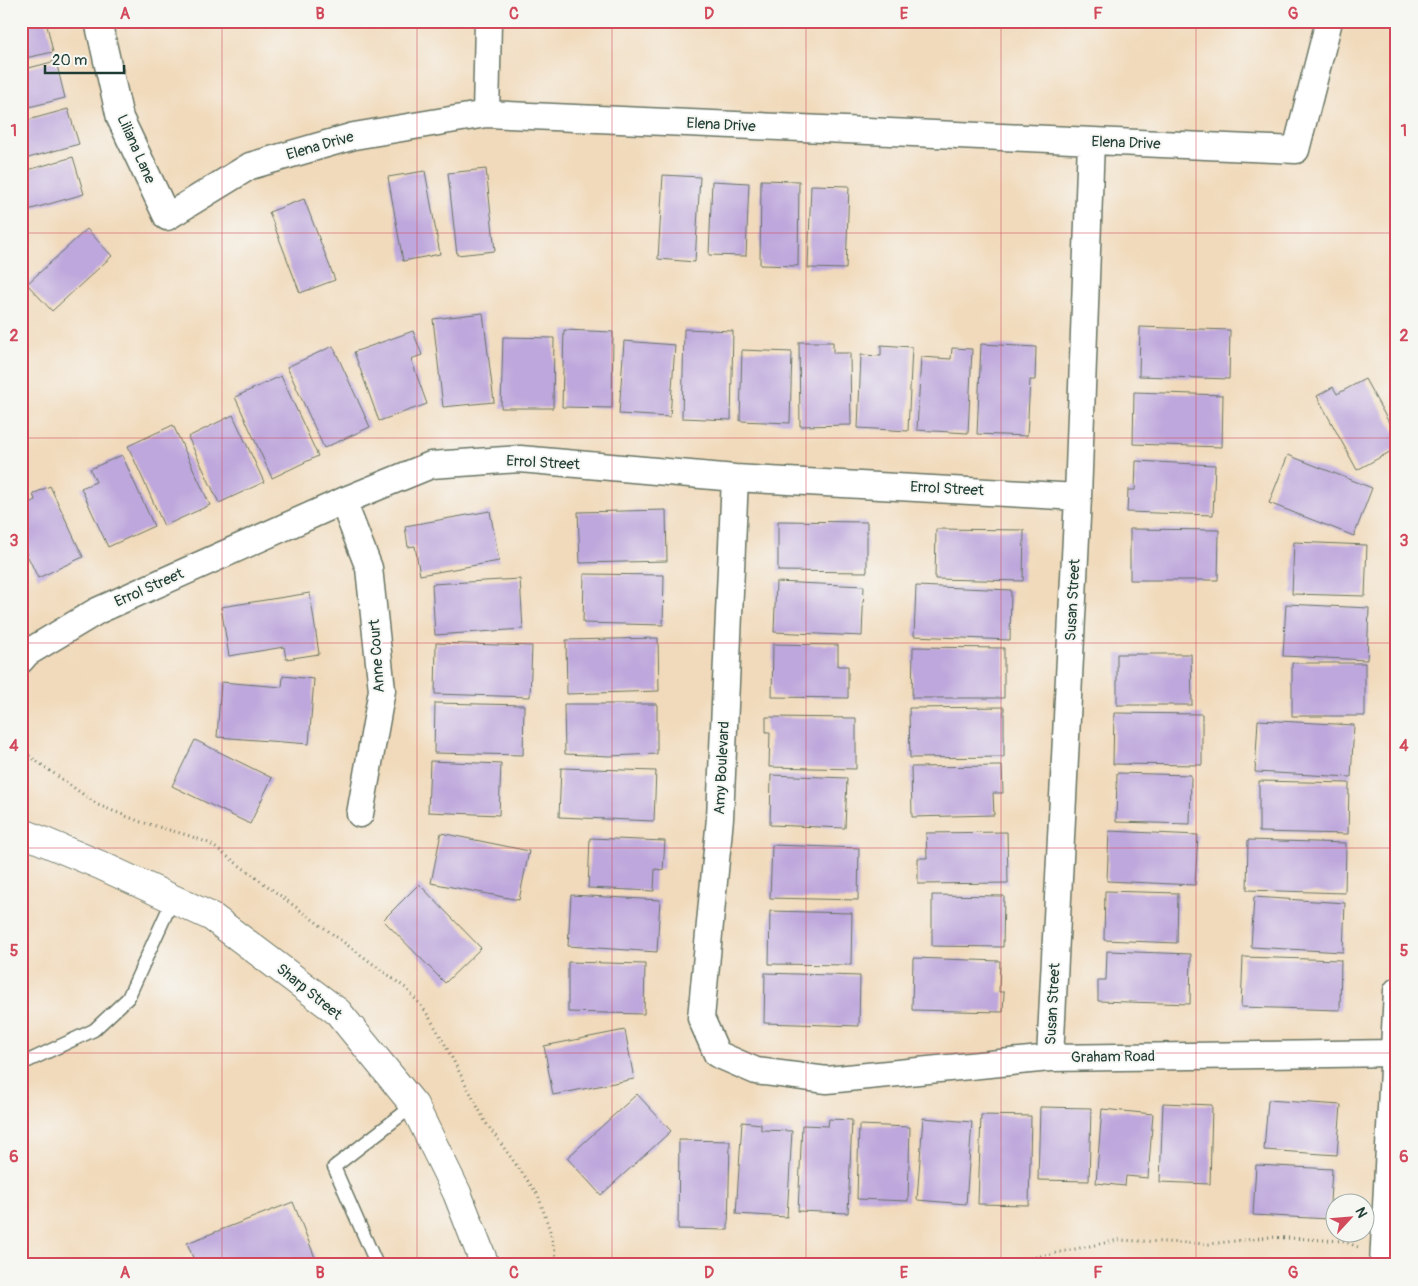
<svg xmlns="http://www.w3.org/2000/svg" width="1418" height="1286" font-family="Pangolin,sans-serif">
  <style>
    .building { fill: #bea7dc }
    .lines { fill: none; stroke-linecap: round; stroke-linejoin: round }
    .service-casing { stroke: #687463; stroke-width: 15 }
    .minor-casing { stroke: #687463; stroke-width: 29 }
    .tertiary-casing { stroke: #687463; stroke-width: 30 }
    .path { stroke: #687463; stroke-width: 3; stroke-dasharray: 1 4; stroke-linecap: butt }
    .service { stroke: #fff; stroke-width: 12 }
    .minor { stroke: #fff; stroke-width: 26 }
    .tertiary { stroke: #fff; stroke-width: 28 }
    .grid { fill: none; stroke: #d1495b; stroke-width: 1; stroke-opacity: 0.55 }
    .labels { text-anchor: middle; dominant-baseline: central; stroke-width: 4; stroke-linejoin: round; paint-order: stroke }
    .street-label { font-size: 15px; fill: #1f3d34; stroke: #f6f6f2 }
    .neatline { fill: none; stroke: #d1495b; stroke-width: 2 }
    .grid-label { font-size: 16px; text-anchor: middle; font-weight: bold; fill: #d1495b }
  </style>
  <rect width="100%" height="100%" fill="#f6f6f2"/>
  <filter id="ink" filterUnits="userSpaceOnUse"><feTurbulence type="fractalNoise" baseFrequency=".02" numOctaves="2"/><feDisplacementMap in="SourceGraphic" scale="10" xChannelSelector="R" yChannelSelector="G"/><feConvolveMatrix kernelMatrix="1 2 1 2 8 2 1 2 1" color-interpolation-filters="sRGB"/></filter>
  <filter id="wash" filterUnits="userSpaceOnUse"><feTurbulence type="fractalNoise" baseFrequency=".0096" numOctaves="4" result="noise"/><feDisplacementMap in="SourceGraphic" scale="20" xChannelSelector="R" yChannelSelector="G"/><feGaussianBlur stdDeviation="1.12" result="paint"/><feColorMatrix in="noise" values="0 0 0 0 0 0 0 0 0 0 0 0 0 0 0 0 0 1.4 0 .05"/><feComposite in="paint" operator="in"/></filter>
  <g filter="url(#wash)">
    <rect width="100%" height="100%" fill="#f1dabb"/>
    <g id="blocks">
      <path class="building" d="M21,21H46L53,52L21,59Z
        M56,61L65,98L21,109V70Z
        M68,109L79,144L21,160V122Z
        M73,157L84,194L21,212V172Z
        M486,169L495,251L457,255L448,173Z
        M425,171L440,254L403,261L388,177Z
        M663,175L700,177L695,262L658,259Z
        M761,180L799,181L798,266L760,265Z
        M712,181L749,183L746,256L709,255Z
        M811,185L849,186L846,269L808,268Z
        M304,199L335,280L300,293L269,212Z
        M87,229L112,256L52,311L27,284Z
        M483,313L494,402L443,407L433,319Z
        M1140,327L1230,330L1229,379L1139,376Z
        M684,329L733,331L731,420L682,418Z
        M564,330L613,332L612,408L562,407Z
        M413,331L422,355L411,359L427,404L379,421L354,352Z
        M503,337L554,338L553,408H501Z
        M624,341L675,345L670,417L619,414Z
        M799,342H833V353H850L851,425L800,426Z
        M981,344L1036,347L1035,380H1030L1027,436L977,434Z
        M881,345L912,347L908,431L858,428L861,355L881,356Z
        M333,346L370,427L324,448L287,367Z
        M952,348L972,349L968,433L917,430L921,357L951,359Z
        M742,350L792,352L790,423L740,421Z
        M281,376L318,456L272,478L235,397Z
        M1365,379L1397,437V448L1357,470L1317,396L1333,387L1337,394Z
        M1134,392L1223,395L1222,447L1133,444Z
        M233,415L264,482L219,503L188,437Z
        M173,425L210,505L164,526L128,446Z
        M122,455L154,526L108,547L81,488L96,482L90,469Z
        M1288,455L1372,488L1354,536L1269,503Z
        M1136,461L1215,465L1213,515L1127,512L1128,490H1135Z
        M50,486L83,557L38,578L21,542V507L35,500L33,494Z
        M666,510L667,561L580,563L578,512Z
        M490,511L499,561L420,575L415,546L408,547L405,526Z
        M778,521L867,522V572L778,571Z
        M936,529L1024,530L1023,581L935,579Z
        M1130,529L1219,530L1218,580H1130Z
        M1294,542L1367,545L1365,596L1292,594Z
        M584,574L664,575L663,625L583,623Z
        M520,579L523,629L435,635L432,584Z
        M776,582L864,586L862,636L774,632Z
        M916,586L1011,590L1010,640L914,636Z
        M310,593L319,654L286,659L284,647L229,656L221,607Z
        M1286,604L1369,608L1367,660L1283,656Z
        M658,638L659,691L567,694L566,640Z
        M436,643L532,646L530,697L435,694Z
        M773,644L838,645V666H848V698L772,697Z
        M913,647L1004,648V698H912Z
        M1117,654H1191L1192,705H1117Z
        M1292,663H1365V716H1292Z
        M283,676L314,679L309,744L217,737L221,682L282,687Z
        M435,703L524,705L523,755L434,753Z
        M564,704H657V754L610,756L565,754Z
        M1004,707V757L910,758L909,708Z
        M1114,713L1202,714V765L1113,764Z
        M766,717L856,718V769L769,767L770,732H766Z
        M1258,720L1354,725L1351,777L1255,772Z
        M195,740L272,778L250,824L172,786Z
        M430,761L501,764L499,815L428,812Z
        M1002,766L1003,793H993L994,815L912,817L911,767Z
        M561,768L656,771L654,821L559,817Z
        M1117,773L1191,775L1190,824L1116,822Z
        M771,775L847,778L845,828L770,825Z
        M1259,781L1349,783L1348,834L1259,832Z
        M1109,831L1198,835L1195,885L1107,881Z
        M1007,832L1008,883L918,884V858H927L926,833Z
        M441,833L529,851L519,900L431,883Z
        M590,838L665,841L663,870L655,869L654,891L588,888Z
        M1248,840L1346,843L1345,893L1247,890Z
        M772,845L859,848L858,900L770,898Z
        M419,884L481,948L445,983L383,920Z
        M1105,891L1178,893L1177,943L1104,940Z
        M571,895L660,900L657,952L568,946Z
        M932,895L1004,896L1003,947L932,946Z
        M1254,897L1345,903L1343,952L1251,947Z
        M770,911L852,913L851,965L769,964Z
        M1107,951L1191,954L1190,1004L1098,1001V980H1106Z
        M1243,957L1341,960L1340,1010L1241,1007Z
        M913,958L1000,961L999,992H1004L1003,1012L912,1010Z
        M568,962L645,964L644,1014L568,1012Z
        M765,973L860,976L859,1026L764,1023Z
        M625,1030L634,1079L553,1095L544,1046Z
        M637,1094L671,1131L601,1195L567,1158Z
        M1268,1100L1341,1105L1337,1155L1264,1150Z
        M1163,1103L1212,1105L1210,1184L1160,1182Z
        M1040,1107L1091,1108L1089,1181L1038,1180Z
        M1102,1109L1153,1114L1148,1178L1126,1176L1125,1186L1096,1183Z
        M981,1115L1031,1116L1029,1205L978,1204Z
        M923,1118L972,1122L966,1204L917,1200Z
        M829,1119L852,1120L848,1213L798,1211L802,1125L828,1126Z
        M742,1122L761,1124V1130L792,1131L787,1217L736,1214Z
        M859,1125L910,1127L908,1201L857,1199Z
        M679,1140L730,1141L728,1230L678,1229Z
        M1256,1165L1332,1169L1329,1219L1253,1215Z
        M293,1202L318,1265H196L187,1243Z"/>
    </g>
  </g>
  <g filter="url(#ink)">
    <use href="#blocks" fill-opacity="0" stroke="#687463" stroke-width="1"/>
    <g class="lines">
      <g class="service-casing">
        <path id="service" d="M28,1061L94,1030L128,998L173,899
          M377,1265L334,1167L414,1105"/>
      </g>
      <g class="minor-casing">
        <path id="minor" d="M98,21L120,118L167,217L250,166L354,136L486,114L1296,150L1329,21
          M486,114L488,21
          M735,478L720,818L701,1018L717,1054L756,1071L827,1080L1050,1058L1394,1053
          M343,501L369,568L382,690L360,814
          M21,660L27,653L97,611L343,501L431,465L520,459L735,478L1078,497
          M1050,1058L1078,497L1091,141
          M1383,1265L1397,991"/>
      </g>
      <g class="tertiary-casing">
        <path id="tertiary" d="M21,832L100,865L212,917L338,1012L414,1105L457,1193L485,1265"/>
      </g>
      <path class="path" d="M21,750L98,805L141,822L187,835L209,843L407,989L426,1012L441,1037L486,1123L538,1195L550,1231L558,1265
        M981,1265L1007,1263L1119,1240L1209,1244L1270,1237L1343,1241L1358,1247"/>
      <use href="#service" class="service"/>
      <use href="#minor" class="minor"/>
      <use href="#tertiary" class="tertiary"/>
    </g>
  </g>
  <path class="grid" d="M222,21V1265M417,21V1265M612,21V1265M806,21V1265M1001,21V1265M1196,21V1265M21,233H1397M21,438H1397M21,643H1397M21,848H1397M21,1053H1397"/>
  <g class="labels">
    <g class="street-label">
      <text transform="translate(721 125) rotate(3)">Elena Drive</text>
      <text transform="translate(1126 143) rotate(2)">Elena Drive</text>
      <text transform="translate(320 146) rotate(-16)">Elena Drive</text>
      <text transform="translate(136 149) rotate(66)">Liliana Lane</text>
      <text transform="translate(543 463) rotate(3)">Errol Street</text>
      <text transform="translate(947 489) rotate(3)">Errol Street</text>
      <text transform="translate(149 588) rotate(-24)">Errol Street</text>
      <text transform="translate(1073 600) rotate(-87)">Susan Street</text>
      <text transform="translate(377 656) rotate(-94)">Anne Court</text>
      <text transform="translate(722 768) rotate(-87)">Amy Boulevard</text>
      <text transform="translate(309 992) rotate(39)">Sharp Street</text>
      <text transform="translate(1053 1004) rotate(-87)">Susan Street</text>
      <text transform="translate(1113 1057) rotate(-1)">Graham Road</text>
    </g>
  </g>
  <rect width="1418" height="1286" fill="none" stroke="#f6f6f2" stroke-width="55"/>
  <g transform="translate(1350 1218) rotate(64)"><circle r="24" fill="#f6f6f2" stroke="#a0aca6"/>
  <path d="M0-4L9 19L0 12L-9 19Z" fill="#d1495b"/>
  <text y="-8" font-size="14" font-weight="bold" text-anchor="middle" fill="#1f3d34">N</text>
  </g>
  <path d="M45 65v8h79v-8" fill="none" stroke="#1f3d34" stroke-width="2.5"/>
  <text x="52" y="65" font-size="15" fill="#1f3d34" stroke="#f6f6f2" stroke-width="4" paint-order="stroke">20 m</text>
  <rect x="28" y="28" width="1362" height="1230" class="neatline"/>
  <g class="grid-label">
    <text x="125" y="19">A</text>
    <text x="320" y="19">B</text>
    <text x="514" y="19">C</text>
    <text x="709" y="19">D</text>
    <text x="904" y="19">E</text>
    <text x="1098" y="19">F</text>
    <text x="1293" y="19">G</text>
    <text x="14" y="136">1</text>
    <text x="1404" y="136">1</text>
    <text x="14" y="341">2</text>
    <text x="1404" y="341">2</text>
    <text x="14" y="546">3</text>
    <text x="1404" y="546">3</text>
    <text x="14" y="751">4</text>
    <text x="1404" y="751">4</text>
    <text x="14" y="956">5</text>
    <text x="1404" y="956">5</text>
    <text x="14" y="1162">6</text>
    <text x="1404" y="1162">6</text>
    <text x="125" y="1278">A</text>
    <text x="320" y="1278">B</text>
    <text x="514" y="1278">C</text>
    <text x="709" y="1278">D</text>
    <text x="904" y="1278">E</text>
    <text x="1098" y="1278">F</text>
    <text x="1293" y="1278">G</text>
  </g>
</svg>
